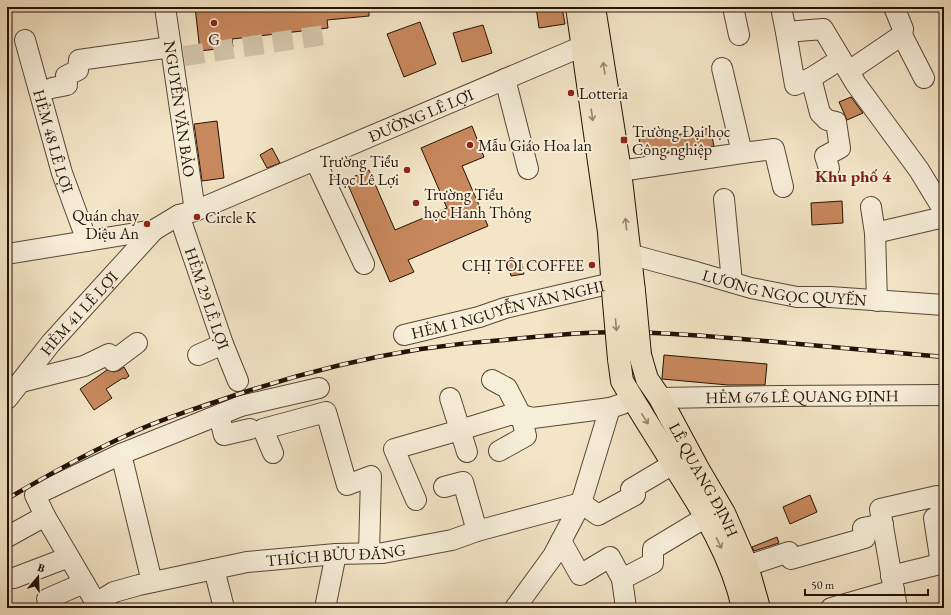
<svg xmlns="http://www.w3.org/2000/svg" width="951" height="615" font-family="'EB Garamond',serif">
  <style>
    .building { fill: #c8885d; stroke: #241206 }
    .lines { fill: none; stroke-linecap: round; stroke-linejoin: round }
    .minor-tunnel { stroke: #d4c5a9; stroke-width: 20; stroke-dasharray: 20 10; stroke-linecap: butt }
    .minor-casing { stroke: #584736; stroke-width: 22 }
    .major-casing { stroke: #241206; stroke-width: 24 }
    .minor { stroke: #f7eeda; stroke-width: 20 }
    .major { stroke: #f3e5c6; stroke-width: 22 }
    .rail-casing { stroke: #241206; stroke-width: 4.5 }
    .rail { stroke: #f7eeda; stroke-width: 3; stroke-dasharray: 9; stroke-linecap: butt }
    .major-bridge-casing { stroke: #241206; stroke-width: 24; stroke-linecap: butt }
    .major-bridge { stroke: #f3e5c6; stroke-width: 22 }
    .oneway { stroke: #968670 }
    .poi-dot { fill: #8f2418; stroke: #f7eeda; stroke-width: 1.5 }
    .labels { text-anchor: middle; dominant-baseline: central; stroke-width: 4; stroke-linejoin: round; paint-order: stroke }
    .poi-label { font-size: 16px; fill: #241206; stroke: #f7eeda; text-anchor: start }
    .street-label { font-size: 16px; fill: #241206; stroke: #f7eeda }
    .neighbourhood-label { font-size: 17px; font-weight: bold; fill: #7a1f14; stroke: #f7eeda }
  </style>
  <rect width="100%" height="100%" fill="#f3e5c6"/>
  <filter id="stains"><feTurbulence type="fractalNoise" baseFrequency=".005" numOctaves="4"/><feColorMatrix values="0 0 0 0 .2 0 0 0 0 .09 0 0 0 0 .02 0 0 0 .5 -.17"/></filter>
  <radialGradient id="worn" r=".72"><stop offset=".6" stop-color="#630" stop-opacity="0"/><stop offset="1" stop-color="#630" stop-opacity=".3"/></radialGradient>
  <path class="building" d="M195,7H369V16L327,20L328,28L232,39L233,47L200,51Z
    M536,7H562L565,24L539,28Z
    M420,22L436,64L404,77L387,34Z
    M483,25L492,53L462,62L453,33Z
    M851,97L863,113L847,120L839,102Z
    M217,121L224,178L202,181L194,124Z
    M472,126L484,157L462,166L488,226L408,260L414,272L390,282L346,180L369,170L395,230L447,208L421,148Z
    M710,128L714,146L643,156L639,139L671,131L672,136Z
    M272,148L280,163L267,168L260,155Z
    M842,201L843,223L812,225L811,203Z
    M521,260L524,274L511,276L508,262Z
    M664,355L767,364L765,385H728L662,379V378Z
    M124,367L129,376L125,379L123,378L106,389L112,398L94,410L80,389L107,370L114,372L120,370Z
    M810,495L817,512L790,524L783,507Z
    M777,537L779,543L754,551L752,547Z"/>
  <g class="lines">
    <path class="minor-tunnel" d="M184,56L331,34"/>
    <g class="minor-casing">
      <g id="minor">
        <path id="s1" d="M165,7L195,211"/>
        <path d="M733,7L739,35"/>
        <path d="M781,7L786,32L823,29L856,84L919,170L944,211"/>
        <path d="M894,7L903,29L902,35L924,78"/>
        <path d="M786,32L795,85L811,78"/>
        <path id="s2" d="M25,40L62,173L87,241"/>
        <path d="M849,71L902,35"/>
        <path d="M505,79L528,169"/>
        <path d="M52,88L67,85L66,76L78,70L79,60L171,47"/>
        <path d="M742,153L774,149L783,187"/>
        <path d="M315,160L364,264"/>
        <path d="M829,168L825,156L840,148L836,122L827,120L820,113L811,78L841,59"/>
        <path d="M620,171L742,153L722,68"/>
        <path d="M724,199L732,282"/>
        <path d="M871,207L875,233L877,301"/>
        <path id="s3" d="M179,215L223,344L238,381"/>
        <path d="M875,233L944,217"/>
        <path id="s4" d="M7,254L154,230L179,215L195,211L583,46"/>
        <path id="s5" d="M629,254L658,262L696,272L751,288L797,297H830L944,305"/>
        <path id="s6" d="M404,335L479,317L505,308L612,283"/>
        <path d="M198,355L223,344"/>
        <path d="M492,380L507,388L521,415L526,436L499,451"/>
        <path d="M21,382L84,366L109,354L113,361L137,343"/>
        <path d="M450,398L467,452"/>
        <path id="s7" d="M660,398L780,396L944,395"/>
        <path id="s8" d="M7,399L51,343L154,230"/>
        <path d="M219,415L224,435L250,429"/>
        <path d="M273,453L263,429L326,412L347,485L371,476L369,553"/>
        <path d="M444,487L463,482L477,531"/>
        <path d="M416,500L394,449L460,430L509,415H521L533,418L610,408"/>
        <path d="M939,500L942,515L934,518L941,564"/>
        <path d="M7,537L45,516"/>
        <path d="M561,541L580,575L610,557L622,579L653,563V549L706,517"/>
        <path d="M747,566L789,552L791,559L865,538L863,528L883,524"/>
        <path d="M214,569L224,608"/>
        <path d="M891,576L944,563"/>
        <path d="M14,578L69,557"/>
        <path d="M622,579L626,608"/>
        <path d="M152,582L121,454L241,406L319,388"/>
        <path d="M47,599L84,583"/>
        <path d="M96,603L45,516L35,495L121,454"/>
        <path id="s9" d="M98,608L96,603L114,592L139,585L247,562L336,554L383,553L452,540L477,531L581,503L598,515L635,495L631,489L673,464"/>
        <path d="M325,608L336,554"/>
        <path d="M515,608L553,556L581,503L610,408L622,404"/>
        <path d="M831,608L894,590"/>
        <path d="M897,608L880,509L937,496L939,500H944"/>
      </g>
    </g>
    <g class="major-casing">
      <g id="major">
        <path d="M577,7L609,232L613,291"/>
        <path d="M594,7L620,171L634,291"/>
        <path id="s10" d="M640,355L647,379L660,398L697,467L724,513L747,566L759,608"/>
        <path d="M619,359L622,381C639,410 657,438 675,467C703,511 732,556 743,608"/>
      </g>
    </g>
    <use href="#minor" class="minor"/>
    <use href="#major" class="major"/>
    <g class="rail-casing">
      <path id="rail" d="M7,499C48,475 89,452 132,433C159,420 189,411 218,401C284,378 352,360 421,349C448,345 475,342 503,340C542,336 580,332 619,332C668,332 716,337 765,341C825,346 884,352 944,357"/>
    </g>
    <use href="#rail" class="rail"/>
    <g class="major-bridge-casing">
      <path id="major-bridge" d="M613,291L619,359
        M634,291L640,355"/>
    </g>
    <use href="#major-bridge" class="major-bridge"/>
  </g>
  <defs><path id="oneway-shaft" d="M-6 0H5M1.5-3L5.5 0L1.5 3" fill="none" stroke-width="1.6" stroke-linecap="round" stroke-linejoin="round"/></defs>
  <g class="oneway">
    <use href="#oneway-shaft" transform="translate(604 68) rotate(-99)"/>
    <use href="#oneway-shaft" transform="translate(592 115) rotate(82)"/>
    <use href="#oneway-shaft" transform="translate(626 224) rotate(-96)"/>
    <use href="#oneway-shaft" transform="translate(616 325) rotate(85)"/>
    <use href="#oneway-shaft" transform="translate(645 419) rotate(58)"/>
    <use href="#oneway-shaft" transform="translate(719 543) rotate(64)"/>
  </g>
  <g class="poi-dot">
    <circle cx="214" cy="23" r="4"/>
    <circle cx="571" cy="93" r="4"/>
    <rect x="620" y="136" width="8" height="8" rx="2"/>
    <circle cx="470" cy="145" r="4"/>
    <circle cx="407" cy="170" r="4"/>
    <circle cx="416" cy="203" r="4"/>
    <circle cx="197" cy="217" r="4"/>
    <circle cx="147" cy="224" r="4"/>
    <circle cx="592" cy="265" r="4"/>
  </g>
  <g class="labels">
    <g class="poi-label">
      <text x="214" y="39" text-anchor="middle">G</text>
      <text x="579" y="93">Lotteria</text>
      <text x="632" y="131">Trường Đại học<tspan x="632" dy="18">Công nghiệp</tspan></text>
      <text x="478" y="145">Mẫu Giáo Hoa lan</text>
      <text x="399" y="161" text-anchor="end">Trường Tiểu<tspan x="399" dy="18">Học Lê Lợi</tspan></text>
      <text x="424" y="194">Trường Tiểu<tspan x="424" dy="18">học Hanh Thông</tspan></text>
      <text x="139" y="215" text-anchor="end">Quán chay<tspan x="139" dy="18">Diệu An</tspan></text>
      <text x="205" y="217">Circle K</text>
      <text x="584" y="265" text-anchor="end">CHỊ TÔI COFFEE</text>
    </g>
    <g class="street-label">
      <text stroke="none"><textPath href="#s1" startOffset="103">NGUYỄN VĂN BẢO</textPath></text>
      <text stroke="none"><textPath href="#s4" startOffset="440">ĐƯỜNG LÊ LỢI</textPath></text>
      <text stroke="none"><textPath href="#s2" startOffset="105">HẺM 48 LÊ LỢI</textPath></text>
      <text stroke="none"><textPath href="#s5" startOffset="160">LƯƠNG NGỌC QUYẾN</textPath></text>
      <text stroke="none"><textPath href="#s3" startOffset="88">HẺM 29 LÊ LỢI</textPath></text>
      <text stroke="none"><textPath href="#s6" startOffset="107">HẺM 1 NGUYỄN VĂN NGHI</textPath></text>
      <text stroke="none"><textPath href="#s8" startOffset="112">HẺM 41 LÊ LỢI</textPath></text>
      <text stroke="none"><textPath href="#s7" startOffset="142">HẺM 676 LÊ QUANG ĐỊNH</textPath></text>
      <text stroke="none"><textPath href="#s10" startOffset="141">LÊ QUANG ĐỊNH</textPath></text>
      <text stroke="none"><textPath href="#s9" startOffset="252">THÍCH BỬU ĐĂNG</textPath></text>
    </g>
    <g class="neighbourhood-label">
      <text x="853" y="176">Khu phố 4</text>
    </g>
  </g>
  <rect width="951" height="615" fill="none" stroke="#f3e5c6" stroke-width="24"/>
  <rect x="8" y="8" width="935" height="599" fill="none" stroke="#241206" stroke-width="2"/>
  <rect x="12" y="12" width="927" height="591" fill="none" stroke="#241206"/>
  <g transform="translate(38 577) rotate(19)" stroke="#f7eeda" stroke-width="3" paint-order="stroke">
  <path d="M0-3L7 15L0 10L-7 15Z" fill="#241206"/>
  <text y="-6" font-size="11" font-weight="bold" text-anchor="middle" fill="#241206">B</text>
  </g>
  <path d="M805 589v6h123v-6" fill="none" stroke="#241206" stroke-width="2"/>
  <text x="811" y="589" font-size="12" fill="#241206" stroke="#f7eeda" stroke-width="3" paint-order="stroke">50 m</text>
  <rect width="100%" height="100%" filter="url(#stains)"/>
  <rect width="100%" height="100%" fill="url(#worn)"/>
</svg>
